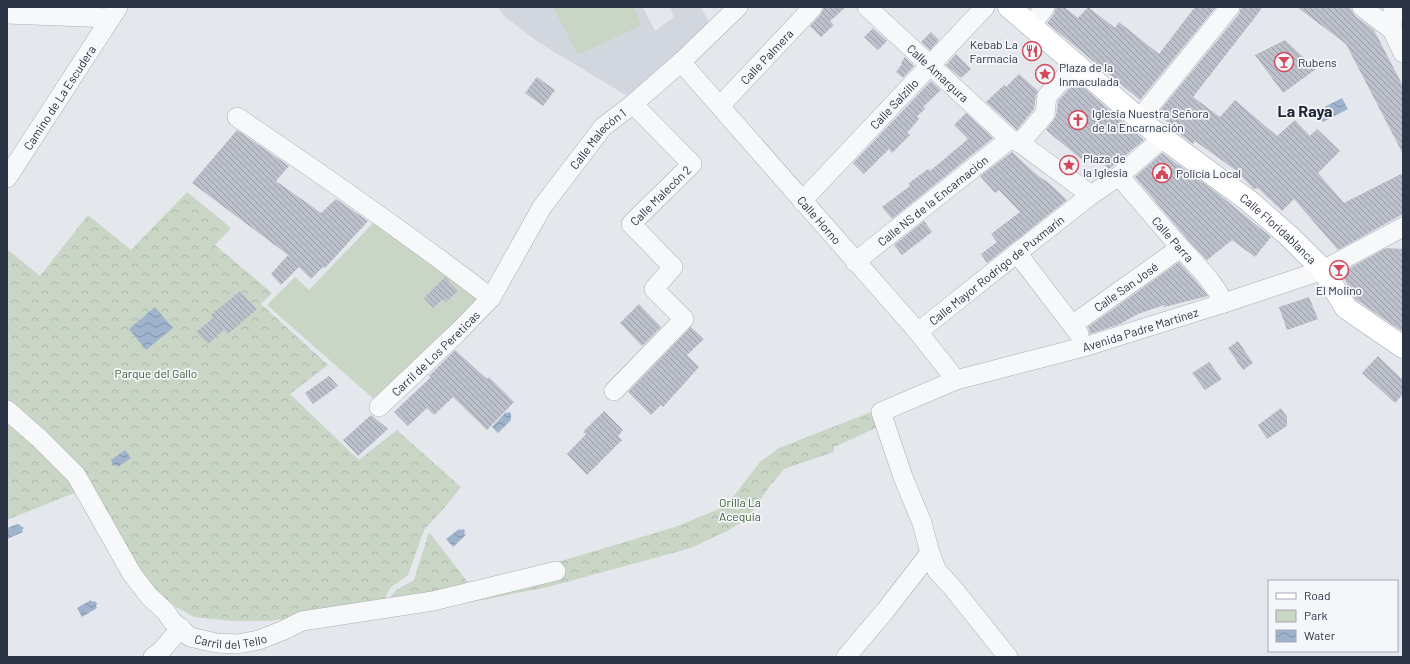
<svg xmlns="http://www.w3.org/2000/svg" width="1410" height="664" font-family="Barlow,sans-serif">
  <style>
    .built { fill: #d2d6de }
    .green { fill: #c9d6c5 }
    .forest { fill: url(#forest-crowns) }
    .water { fill: url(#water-waves) }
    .building { fill: url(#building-back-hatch) }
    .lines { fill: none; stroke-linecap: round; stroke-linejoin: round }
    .minor-casing { stroke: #a9aeb7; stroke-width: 20 }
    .major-casing { stroke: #a3abb8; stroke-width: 23 }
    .minor { stroke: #f7f8fa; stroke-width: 19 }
    .major { stroke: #fff; stroke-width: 22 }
    .labels { text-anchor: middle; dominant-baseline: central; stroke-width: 3.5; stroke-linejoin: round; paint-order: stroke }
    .poi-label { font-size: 12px; fill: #2b3445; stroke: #f4f6f9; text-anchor: start }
    .street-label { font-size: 12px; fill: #2b3445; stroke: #f4f6f9 }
    .park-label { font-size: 12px; fill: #3f6138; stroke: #f4f6f9 }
    .district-label { font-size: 16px; font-weight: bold; fill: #1d2536; stroke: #f4f6f9 }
  </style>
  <defs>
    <pattern id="forest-crowns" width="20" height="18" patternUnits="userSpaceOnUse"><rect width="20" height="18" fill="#c9d6c5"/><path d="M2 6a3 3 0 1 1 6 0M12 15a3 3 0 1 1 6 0" fill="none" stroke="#adb8ab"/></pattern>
    <pattern id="water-waves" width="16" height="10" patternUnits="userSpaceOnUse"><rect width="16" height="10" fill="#9fb4cc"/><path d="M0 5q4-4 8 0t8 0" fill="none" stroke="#8293a7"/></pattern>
    <pattern id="building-back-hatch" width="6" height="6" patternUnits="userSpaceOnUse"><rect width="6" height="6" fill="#bbc0ca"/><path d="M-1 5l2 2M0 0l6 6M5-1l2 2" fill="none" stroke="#989da6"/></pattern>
  </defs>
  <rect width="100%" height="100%" fill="#e4e7ec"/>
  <path class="built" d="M498,7H643L655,31L674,17L670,7H701L710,25L629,97L538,42L504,16Z"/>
  <path class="green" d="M553,7H633L642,25L578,55Z
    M378,218L485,298L375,400L267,305L295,277L309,290Z"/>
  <path class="forest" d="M187,192L231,228L215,245L272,293L261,304L328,365L290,394L359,460L397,430L461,487L445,507L424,530L408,575L390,588L382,604L270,621H233L194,617L156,595L104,514L7,406V249L40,276L88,215L131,250Z
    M871,412L878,427L834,447V452L784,469L769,487L748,518L729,530L691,548L548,587L389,618C387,592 393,592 414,580L429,532L470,585L541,567L675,527L726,506L760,462L779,448Z
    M7,417L79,491L7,520Z"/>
  <path class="water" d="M1342,98L1348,109L1323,122L1317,111Z
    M155,307L173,328L146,350L129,329Z
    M510,412L511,414V420L498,433L492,427L505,413Z
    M125,450L131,458L118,467L116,465L113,466L111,460Z
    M18,524L24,528L22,530L23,532L7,539V528Z
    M459,529L460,530L464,529L465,531L464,534L466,535L453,547L446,539Z
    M91,600L92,602L94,601L97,603L96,606L97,608L82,617L77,608Z"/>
  <path class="building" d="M824,7H846L830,21L834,25L821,37L810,26L821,14Z
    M1056,7H1064L1078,18L1088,7L1115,28L1119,22L1159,54L1195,7H1216L1140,100L1047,23L1054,14Z
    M1241,7H1263L1193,97L1220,117L1235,100L1277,136L1295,120L1310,136L1317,129L1340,151L1318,173L1344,203L1403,173V214L1338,250L1294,199L1282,211L1258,188L1254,189L1234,169L1195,141L1193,144L1178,133L1179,131L1178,130L1157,114L1239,14Z
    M1297,7H1350L1355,16L1374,30L1403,86V154L1346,44Z
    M873,28L887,41L878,50L864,37Z
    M931,32L939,40L930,50L921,42Z
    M1285,40L1316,69L1283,93L1255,55Z
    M956,54L971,69L961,78L946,65Z
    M905,57L914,66L903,78L896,72L902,64L901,63Z
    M1019,74L1038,91L1036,95L1034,109L1017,130L986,102L1004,85L1006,87Z
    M537,77L555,90L543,106L525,93Z
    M931,81L941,90L923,107L925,109L917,116L919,119L907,133L910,135L892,153L889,149L864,174L853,163Z
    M1076,81L1144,140L1109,169L1093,154L1091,156L1087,153L1081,159L1046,130L1053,121L1056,116L1058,101Z
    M966,113L993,138L892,219L882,207L910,186L909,183L928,169L930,171L968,139L954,125Z
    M237,130L289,166L276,181L321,213L336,199L368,221L325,268L323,267L311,279L299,267L281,285L271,274L288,255L192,183Z
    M1012,152L1037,175L1050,184L1067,200L987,263L981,254L997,242L991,234L1020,212L999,190L995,193L980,176Z
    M1162,153L1216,192L1271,237L1255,257L1232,240L1207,260L1187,239L1135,177Z
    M924,221L932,232L902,255L894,245Z
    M1386,248L1403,249V332L1355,299L1341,273Z
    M1179,262L1195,280L1208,296L1164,307V305L1138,314L1120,324L1090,334L1088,327Z
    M445,277L458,291L446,302L443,299L433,308L424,298Z
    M240,291L257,309L228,334L224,330L208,344L196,332L213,318L211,315Z
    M1309,297L1318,319L1287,330L1279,307Z
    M639,304L661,327L642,346L620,323Z
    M691,327L704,339L687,355L699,367L663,407L661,405L651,415L628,392Z
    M1238,341L1253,363L1243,370L1228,348Z
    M455,350L487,379L489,377L514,402L487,430L453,397L434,415L427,408L408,426L394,412L431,377L429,376Z
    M1378,356L1403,380V394L1395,403L1362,373Z
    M1209,362L1222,379L1205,390L1192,373Z
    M329,376L338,386L313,404L305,393Z
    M1281,408L1287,417V426L1267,439L1258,425Z
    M604,411L623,430L618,436L622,440L587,475L567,454L586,434L583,432Z
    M371,415L388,429L358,456L343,440Z"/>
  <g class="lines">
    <g class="minor-casing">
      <g id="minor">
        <path id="s1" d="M867,7L1010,139L1020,143L1091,195"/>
        <path d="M1362,7L1392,30L1403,53"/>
        <path d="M7,14L111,18"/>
        <path d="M1031,26L1045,7"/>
        <path d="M1392,30L1393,7"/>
        <path id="s2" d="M681,62L918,332L956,380"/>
        <path id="s3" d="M720,106L813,7"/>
        <path d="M237,117C323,175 409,235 491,298"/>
        <path d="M1140,118L1230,7"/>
        <path d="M1020,143L1045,114L1047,96L1076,65"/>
        <path id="s4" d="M1119,176C1139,199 1159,223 1179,246C1196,265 1212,279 1224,303"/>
        <path id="s5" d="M7,178L118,7"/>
        <path id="s6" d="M802,201L985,7"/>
        <path d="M1017,253L1079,334"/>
        <path id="s7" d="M855,262L1010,139"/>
        <path id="s8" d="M1072,325L1180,248"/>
        <path id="s9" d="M918,332L1017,253L1091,195L1119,176L1163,138"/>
        <path id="s10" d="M614,391L684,319L654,289L673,267L631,224L692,164L633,104"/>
        <path id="s11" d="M379,407L458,332L491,298L542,207L603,127L633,104L681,62L738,7"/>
        <path id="s12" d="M7,410L40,439L76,475L132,574L149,596L166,612L172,621L190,637L216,643L237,644L259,640L284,630L302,621L433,601L556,571"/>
        <path d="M153,657L160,652L181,628"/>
        <path d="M846,657L885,611L930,553"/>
        <path id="s13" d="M1008,657L952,587L937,571L930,553L922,523L903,477L881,412L956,380L1087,346L1224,303L1323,270L1403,227"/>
      </g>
    </g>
    <g class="major-casing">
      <g id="major">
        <path id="s14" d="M1009,7L1151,129L1249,201L1289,236L1323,270L1346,308L1403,347"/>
      </g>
    </g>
    <use href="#minor" class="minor"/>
    <use href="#major" class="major"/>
  </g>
  <defs>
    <g id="restaurant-ring" transform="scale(1)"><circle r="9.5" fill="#f4f6f9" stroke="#d1495b" stroke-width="1.5"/><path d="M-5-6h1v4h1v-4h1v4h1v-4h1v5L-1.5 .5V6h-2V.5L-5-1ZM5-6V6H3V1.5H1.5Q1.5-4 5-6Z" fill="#d1495b"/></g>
    <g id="bar-ring" transform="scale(1)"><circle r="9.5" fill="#f4f6f9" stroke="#d1495b" stroke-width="1.5"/><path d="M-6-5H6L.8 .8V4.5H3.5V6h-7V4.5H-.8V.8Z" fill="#d1495b"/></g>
    <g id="sight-ring" transform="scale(1)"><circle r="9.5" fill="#f4f6f9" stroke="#d1495b" stroke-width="1.5"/><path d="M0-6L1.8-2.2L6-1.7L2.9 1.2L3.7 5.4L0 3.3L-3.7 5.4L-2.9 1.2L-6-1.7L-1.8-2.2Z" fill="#d1495b"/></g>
    <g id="church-ring" transform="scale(1)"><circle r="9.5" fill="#f4f6f9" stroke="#d1495b" stroke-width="1.5"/><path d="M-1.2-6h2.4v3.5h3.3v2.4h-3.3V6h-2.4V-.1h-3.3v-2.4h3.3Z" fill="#d1495b"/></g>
    <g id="civic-ring" transform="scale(1)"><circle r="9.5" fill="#f4f6f9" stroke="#d1495b" stroke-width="1.5"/><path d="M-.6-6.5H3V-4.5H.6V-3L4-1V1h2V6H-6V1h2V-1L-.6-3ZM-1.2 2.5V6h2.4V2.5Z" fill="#d1495b"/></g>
  </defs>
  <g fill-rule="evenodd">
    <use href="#restaurant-ring" x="1032" y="51"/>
    <use href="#bar-ring" x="1284" y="62"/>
    <use href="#sight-ring" x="1045" y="74"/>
    <use href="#church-ring" x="1078" y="120"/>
    <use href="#sight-ring" x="1069" y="165"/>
    <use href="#civic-ring" x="1162" y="173"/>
    <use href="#bar-ring" x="1339" y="270"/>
  </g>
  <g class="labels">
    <g class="poi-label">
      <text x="1018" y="44" text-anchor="end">Kebab La<tspan x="1018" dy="14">Farmacia</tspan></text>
      <text x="1298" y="62">Rubens</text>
      <text x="1059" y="67">Plaza de la<tspan x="1059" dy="14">Inmaculada</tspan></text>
      <text x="1092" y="113">Iglesia Nuestra Señora<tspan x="1092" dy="14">de la Encarnación</tspan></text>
      <text x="1083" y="158">Plaza de<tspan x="1083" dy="14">la Iglesia</tspan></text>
      <text x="1176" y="173">Policía Local</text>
      <text x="1339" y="290" text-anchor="middle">El Molino</text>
    </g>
    <g class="street-label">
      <text stroke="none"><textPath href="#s3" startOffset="68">Calle Palmera</textPath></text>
      <text stroke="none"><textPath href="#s1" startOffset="97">Calle Amargura</textPath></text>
      <text stroke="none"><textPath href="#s5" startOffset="96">Camino de La Escudera</textPath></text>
      <text stroke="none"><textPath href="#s6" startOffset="134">Calle Salzillo</textPath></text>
      <text stroke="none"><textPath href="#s11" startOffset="349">Calle Malecón 1</textPath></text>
      <text stroke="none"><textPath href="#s10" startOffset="273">Calle Malecón 2</textPath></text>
      <text stroke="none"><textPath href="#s7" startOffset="99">Calle NS de la Encarnación</textPath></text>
      <text stroke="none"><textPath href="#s2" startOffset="210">Calle Horno</textPath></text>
      <text stroke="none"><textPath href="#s14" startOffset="349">Calle Floridablanca</textPath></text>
      <text stroke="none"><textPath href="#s4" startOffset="83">Calle Parra</textPath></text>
      <text stroke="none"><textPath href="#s9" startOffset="100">Calle Mayor Rodrigo de Puxmarín</textPath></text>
      <text stroke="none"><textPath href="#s8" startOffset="66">Calle San José</textPath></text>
      <text stroke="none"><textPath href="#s13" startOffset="553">Avenida Padre Martínez</textPath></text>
      <text stroke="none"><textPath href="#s11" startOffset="78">Carril de Los Pereticas</textPath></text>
      <text stroke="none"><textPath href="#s12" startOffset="336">Carril del Tello</textPath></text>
    </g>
    <g class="park-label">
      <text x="156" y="373">Parque del Gallo</text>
      <text x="740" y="502">Orilla La<tspan x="740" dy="14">Acequia</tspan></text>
    </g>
    <g class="district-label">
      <text x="1305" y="110">La Raya</text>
    </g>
  </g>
  <rect width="1410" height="664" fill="none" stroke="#2b3445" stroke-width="16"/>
  <rect x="1268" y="580" width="130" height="72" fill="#f4f6f9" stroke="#a4a8b1"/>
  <rect x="1276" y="593" width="20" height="6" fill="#ffffff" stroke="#a4a8b1"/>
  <text x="1304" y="600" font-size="12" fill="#2b3445">Road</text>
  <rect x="1276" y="610" width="20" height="12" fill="#c9d6c5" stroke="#a4a8b1"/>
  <text x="1304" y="620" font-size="12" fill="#2b3445">Park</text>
  <rect x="1276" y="630" width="20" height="12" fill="url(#water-waves)" stroke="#a4a8b1"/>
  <text x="1304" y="640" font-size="12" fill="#2b3445">Water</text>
</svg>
